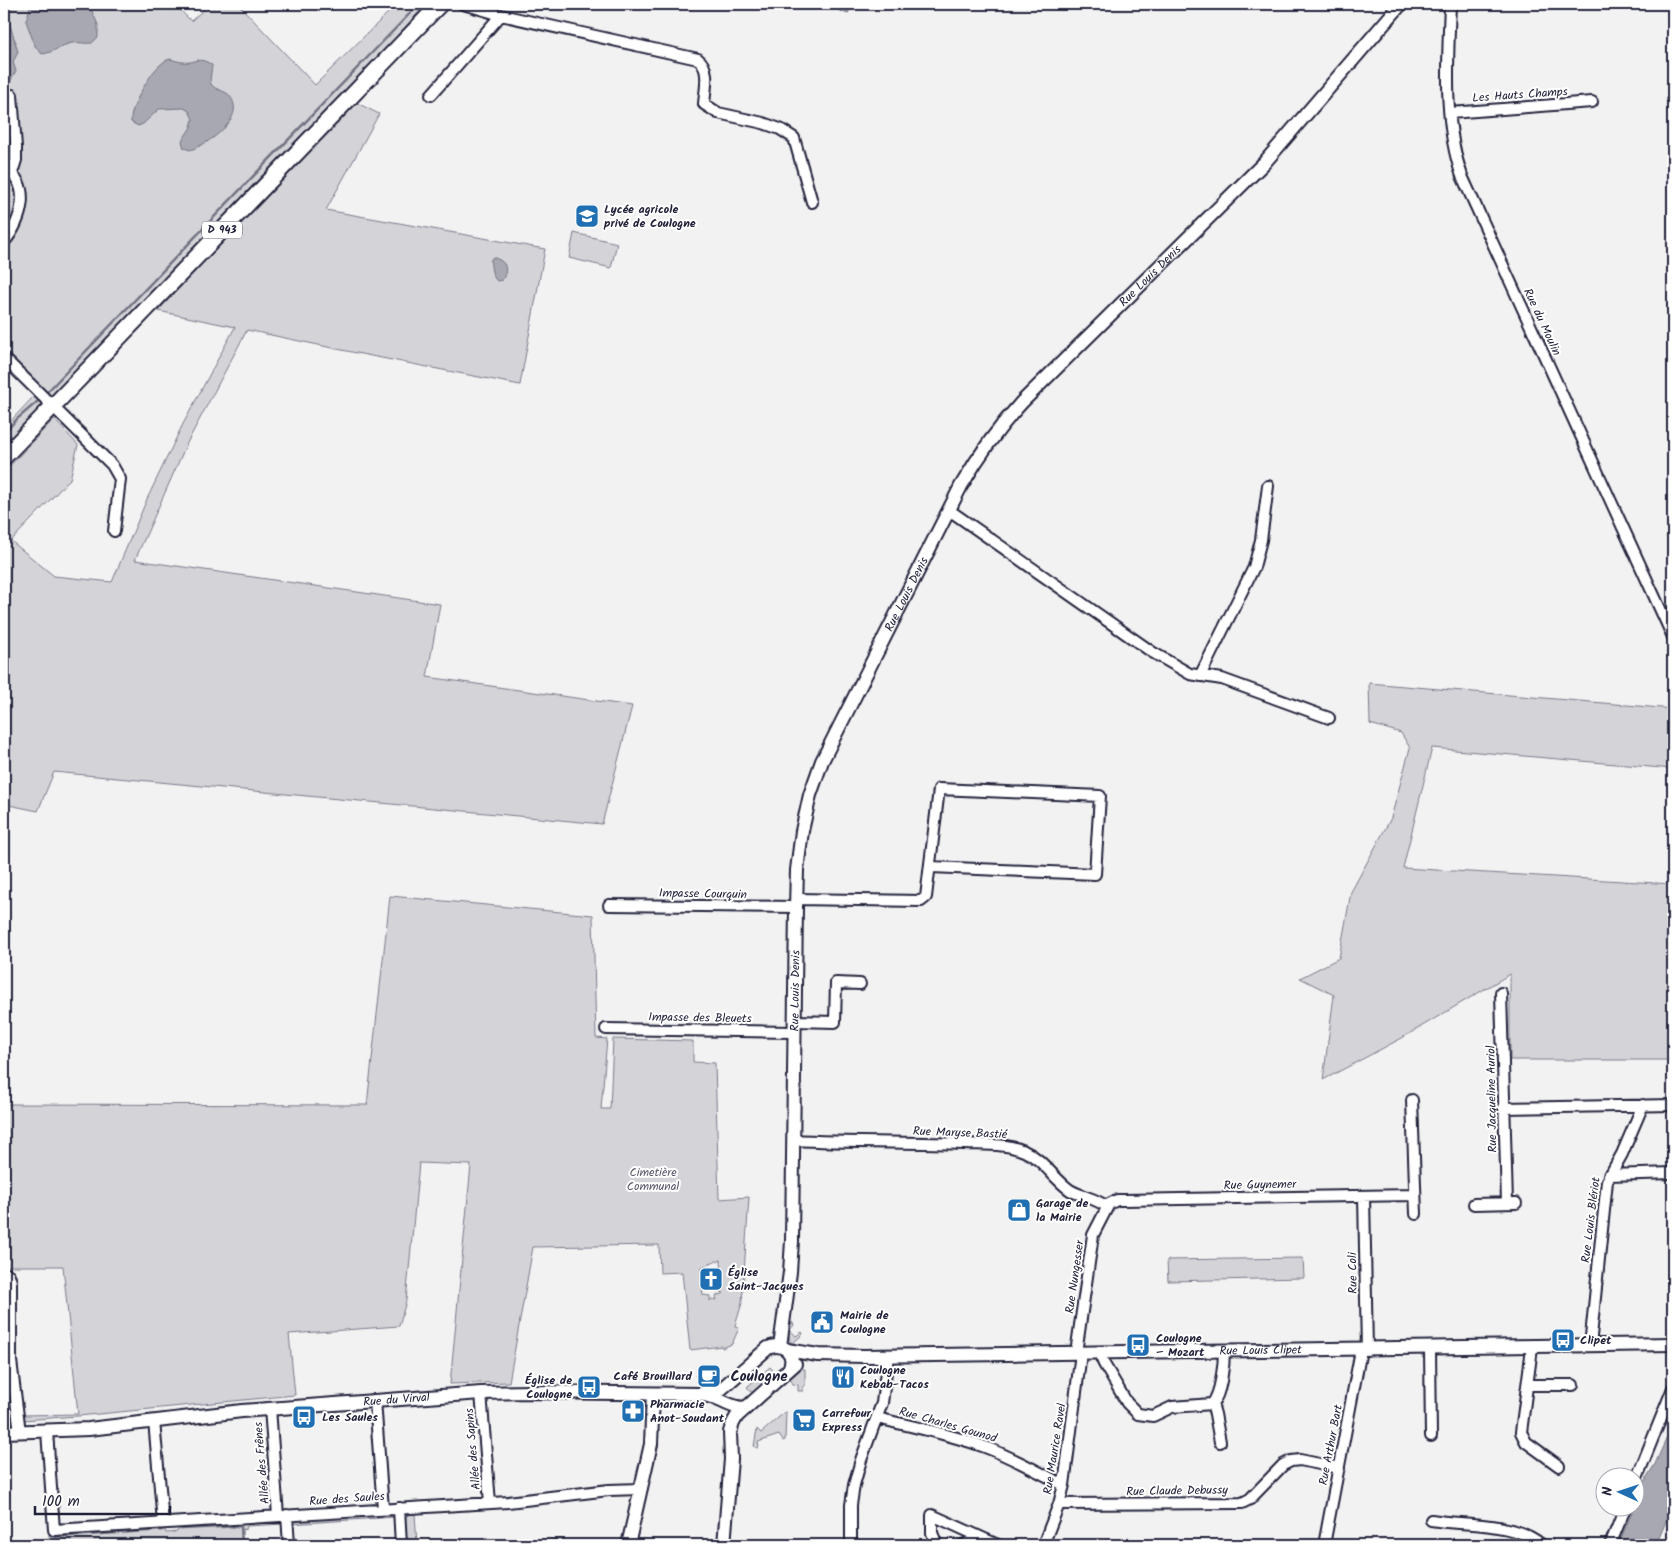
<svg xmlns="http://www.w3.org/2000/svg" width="1677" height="1549" font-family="Kalam,sans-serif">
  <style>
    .green { fill: #d3d3d8; stroke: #7a7a8a; fill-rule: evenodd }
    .water { fill: #a8a8b2; stroke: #727282 }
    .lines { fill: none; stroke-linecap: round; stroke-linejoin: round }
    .stream { stroke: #727282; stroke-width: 2.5 }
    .minor-casing { stroke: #22223b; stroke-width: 14 }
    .tertiary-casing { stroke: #22223b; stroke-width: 16 }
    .primary-casing { stroke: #22223b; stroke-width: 19 }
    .minor { stroke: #fff; stroke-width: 10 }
    .tertiary { stroke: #fff; stroke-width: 12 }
    .primary { stroke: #fff; stroke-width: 15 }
    .labels { text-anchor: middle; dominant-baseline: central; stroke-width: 4; stroke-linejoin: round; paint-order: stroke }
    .shield { fill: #fff; stroke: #646476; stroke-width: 1 }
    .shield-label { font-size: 11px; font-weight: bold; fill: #22223b }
    .street-label { font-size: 12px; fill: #22223b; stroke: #fff }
    .poi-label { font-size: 12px; font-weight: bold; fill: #22223b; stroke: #fff; text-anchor: start }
    .park-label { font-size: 12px; fill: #57576a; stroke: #fff }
    .quarter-label { font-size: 15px; font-weight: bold; fill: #22223b; stroke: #fff }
  </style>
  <rect width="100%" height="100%" fill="#f2f2f3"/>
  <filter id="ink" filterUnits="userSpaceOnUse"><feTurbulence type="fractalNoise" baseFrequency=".02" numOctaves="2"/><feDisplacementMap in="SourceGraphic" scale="10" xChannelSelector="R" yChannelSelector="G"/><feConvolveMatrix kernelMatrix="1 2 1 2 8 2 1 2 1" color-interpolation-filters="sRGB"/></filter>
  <g filter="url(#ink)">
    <path class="green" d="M4,4H174L191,21L210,4H238L315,85L397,4H426L385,49L4,445V428L35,395L6,367L4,368V208L8,204L4,184V135H9L7,99L16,42L12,34Z
      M357,103L379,114L326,210L545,249L520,385L366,355L247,330L187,443L135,560L440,604L427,677L632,706L602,824L54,772L38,811L4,804V472L54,419L78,445L70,479L11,541L54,576L112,582L147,499L182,426L235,327L158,311L225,239Z
      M574,233L617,243L611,268L569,258Z
      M1369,683L1673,709V769L1432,748L1403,868L1673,884V1060H1510V974L1402,1038L1323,1080L1334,995L1300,978L1339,958L1351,892L1391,818L1410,748L1401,733L1370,724Z
      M390,896L593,915L596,1038L607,1039L601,1109H610L613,1039L693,1041V1062L715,1063L719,1199L749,1197L742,1303L735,1326L739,1328L732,1344L722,1348V1346L690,1350L682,1272L660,1273L659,1245L533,1247L509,1382L450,1384L471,1165L419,1163L406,1301L399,1326L289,1334L295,1395L78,1416L23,1420V1415L78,1414L63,1266H4V1104L367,1105ZM721,1260L722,1275H720L721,1287H723L721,1288L722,1293H724L721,1295L718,1294L716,1297L717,1300L712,1299L710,1301V1296L703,1295L701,1276L702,1268L706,1266L709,1263Z
      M1303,1258L1304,1278L1168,1281L1167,1260Z
      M792,1322L794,1325L790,1330L796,1336L802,1332L803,1334L792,1344C787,1337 789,1330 792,1322Z
      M770,1367L778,1375L755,1396L747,1387Z
      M801,1369H805V1386H803V1391H798V1385L793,1384L790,1379Z
      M4,1395H10L8,1398L9,1411L13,1412L15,1421H4Z
      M786,1411L785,1440L783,1441L779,1435L758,1442L759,1447L757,1448L754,1446L757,1429L761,1433Z
      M388,1513L395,1517L291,1524L294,1520Z
      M409,1514H415L417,1545H404L403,1520Z
      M281,1521L284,1524L247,1526L246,1529L241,1530L242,1545H4V1541L49,1539V1534L163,1526L166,1533L177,1532L180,1526Z
      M562,1539V1545H468Z"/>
    <path class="water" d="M4,4L18,52L13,62L16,71C3,89 8,114 10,135H4Z
      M31,4H89L98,25V37L92,43C86,44 79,42 72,43C61,45 53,53 42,54L35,46L26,21Z
      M822,4H852L848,14Z
      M170,59C174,60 179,62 183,62C196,64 197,55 212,65C212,70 209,79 211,84C215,90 223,90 228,94C250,116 209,144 190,150L184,148L182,141L191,127L193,119L189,111L184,108L159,109L143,124L138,126L131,122C129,109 150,73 160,65C163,62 166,60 170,59Z
      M493,257C496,259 499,259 501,261C508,265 506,276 502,280L497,281C492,277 490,265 491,259Z
      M1673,1424V1505L1656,1545H1618L1647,1477L1655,1464Z"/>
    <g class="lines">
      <path class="stream" d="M48,391C171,261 295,133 419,4
        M4,433L17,419L37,402
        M181,1529L241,1526L242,1545
        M55,1537L162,1530"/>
      <g class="minor-casing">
        <path id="minor" d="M1450,4C1448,61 1443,122 1462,176L1673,637
          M501,15L698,59C711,69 705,89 704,104L718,113L763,123L780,129L794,138L812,202
          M12,95L16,147V160L12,173
          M431,95L501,15L463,4
          M1450,113L1592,102
          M4,169C33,182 22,222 4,242
          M4,358L112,465L120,479L114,531
          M949,510L1152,652L1190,674L1222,679L1329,718
          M1200,676L1254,567L1261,540L1268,486
          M796,899L921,901L926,897L939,789L1100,796L1095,874L931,867
          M609,905L796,907
          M1501,993L1507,1203
          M795,1021L835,1022L836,983L860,984
          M606,1029L795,1032
          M1412,1100L1416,1214
          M1504,1108L1673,1105
          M793,1140C850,1143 907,1142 964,1144C983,1145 1006,1143 1024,1151C1043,1159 1053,1178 1070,1190C1082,1197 1096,1198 1107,1207
          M1609,1175L1673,1173
          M1364,1196L1367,1350
          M1474,1204L1516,1203
          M4,1273L9,1275L11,1282V1361L20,1432
          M1590,1346L1607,1181L1622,1154L1643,1105
          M1532,1348L1521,1432L1526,1442L1559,1466
          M1430,1349L1431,1436
          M1076,1353L1093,1235L1109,1204L1117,1200H1124L1415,1195
          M1099,1353L1104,1364L1127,1403L1138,1414L1153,1416L1172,1407L1212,1404
          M1527,1385H1573
          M481,1393L490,1503
          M375,1400L383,1509
          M1212,1404C1221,1394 1224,1365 1224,1351
          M1212,1404L1215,1414L1220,1442
          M270,1408L278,1516
          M877,1418C913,1427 950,1434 985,1447C1012,1457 1038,1472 1064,1485
          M154,1421L163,1522
          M47,1431L54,1530L508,1502L609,1490L640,1489
          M1634,1485L1673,1388
          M1059,1504L1242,1503L1250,1499L1283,1465L1291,1461L1300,1460L1339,1468
          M399,1508L401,1545
          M287,1515L289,1545
          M1431,1520C1466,1526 1514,1521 1542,1545
          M851,1545V1505L854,1485L861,1460L882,1403L888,1356
          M937,1545L932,1533V1515L998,1545
          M963,1545L980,1537
          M1043,1545L1059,1504L1064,1485L1081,1353
          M1324,1545L1361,1350
          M1610,1545L1626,1506"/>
      </g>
      <g class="tertiary-casing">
        <g id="tertiary">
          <path id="s1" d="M780,1346L790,1272L792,1241L796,907L797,870L802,831L810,795L822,761L961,486C979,455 998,428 1022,402L1264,163L1401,4"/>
          <path id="s2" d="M787,1350L818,1355L864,1356L1673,1344"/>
          <path d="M704,1395C719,1397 734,1411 747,1407"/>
          <path id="s3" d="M4,1432L89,1429L242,1411L481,1393L532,1392L699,1394L720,1390L768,1348C783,1341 797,1354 789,1369"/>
          <path d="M628,1545L651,1444L653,1394"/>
          <path d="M724,1545L731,1459L730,1432L733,1423L737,1416L795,1364"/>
        </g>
      </g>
      <g class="primary-casing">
        <path id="primary" d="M4,457L440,4"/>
      </g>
      <use href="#minor" class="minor"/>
      <use href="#tertiary" class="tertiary"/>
      <use href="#primary" class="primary"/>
    </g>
  </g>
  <defs>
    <g id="school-square" transform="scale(1.25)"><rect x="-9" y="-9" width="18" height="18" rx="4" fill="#1f6fb2" stroke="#fff"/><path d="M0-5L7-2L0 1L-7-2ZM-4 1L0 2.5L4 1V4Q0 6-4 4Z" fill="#fff"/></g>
    <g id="shop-square" transform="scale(1.25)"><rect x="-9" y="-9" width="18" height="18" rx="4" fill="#1f6fb2" stroke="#fff"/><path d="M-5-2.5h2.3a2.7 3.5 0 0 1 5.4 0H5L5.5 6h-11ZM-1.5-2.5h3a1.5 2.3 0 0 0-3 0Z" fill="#fff"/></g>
    <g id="church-square" transform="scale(1.25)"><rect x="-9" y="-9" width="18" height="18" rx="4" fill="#1f6fb2" stroke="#fff"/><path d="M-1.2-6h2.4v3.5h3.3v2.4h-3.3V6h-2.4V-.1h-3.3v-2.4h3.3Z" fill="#fff"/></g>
    <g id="civic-square" transform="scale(1.25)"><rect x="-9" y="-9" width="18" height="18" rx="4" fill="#1f6fb2" stroke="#fff"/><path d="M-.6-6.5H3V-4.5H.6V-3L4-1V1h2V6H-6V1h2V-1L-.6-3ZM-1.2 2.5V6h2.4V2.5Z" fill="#fff"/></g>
    <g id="bus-square" transform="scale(1.25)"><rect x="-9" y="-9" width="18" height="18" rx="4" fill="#1f6fb2" stroke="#fff"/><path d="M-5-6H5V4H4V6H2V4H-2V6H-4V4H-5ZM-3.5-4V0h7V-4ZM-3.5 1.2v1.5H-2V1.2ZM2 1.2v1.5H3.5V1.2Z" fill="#fff"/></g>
    <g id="cafe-square" transform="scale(1.25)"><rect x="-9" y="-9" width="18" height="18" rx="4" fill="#1f6fb2" stroke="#fff"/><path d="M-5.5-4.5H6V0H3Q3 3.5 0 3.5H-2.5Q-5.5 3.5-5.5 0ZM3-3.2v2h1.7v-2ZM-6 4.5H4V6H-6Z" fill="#fff"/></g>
    <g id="restaurant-square" transform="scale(1.25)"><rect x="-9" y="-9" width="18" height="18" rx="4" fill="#1f6fb2" stroke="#fff"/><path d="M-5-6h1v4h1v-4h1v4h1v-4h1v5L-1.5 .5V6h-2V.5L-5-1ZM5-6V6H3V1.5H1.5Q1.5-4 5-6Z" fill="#fff"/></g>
    <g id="pharmacy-square" transform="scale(1.25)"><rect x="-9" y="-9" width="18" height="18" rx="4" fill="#1f6fb2" stroke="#fff"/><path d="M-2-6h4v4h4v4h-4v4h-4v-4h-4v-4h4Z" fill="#fff"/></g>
    <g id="supermarket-square" transform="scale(1.25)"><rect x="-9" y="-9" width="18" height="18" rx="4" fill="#1f6fb2" stroke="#fff"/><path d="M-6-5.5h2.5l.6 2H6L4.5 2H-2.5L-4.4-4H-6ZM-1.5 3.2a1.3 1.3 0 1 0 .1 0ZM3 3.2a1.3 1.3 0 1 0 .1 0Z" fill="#fff"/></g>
  </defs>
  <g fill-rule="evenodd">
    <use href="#school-square" x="587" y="216"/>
    <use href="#shop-square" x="1019" y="1210"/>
    <use href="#church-square" x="711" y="1279"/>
    <use href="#civic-square" x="822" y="1322"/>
    <use href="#bus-square" x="1563" y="1340"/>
    <use href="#bus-square" x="1138" y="1345"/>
    <use href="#cafe-square" x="709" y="1376"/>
    <use href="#restaurant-square" x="843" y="1377"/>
    <use href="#bus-square" x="589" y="1387"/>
    <use href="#pharmacy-square" x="633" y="1411"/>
    <use href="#bus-square" x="304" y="1417"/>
    <use href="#supermarket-square" x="804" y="1420"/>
  </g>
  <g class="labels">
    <rect class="shield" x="202" y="221.5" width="40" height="17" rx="4"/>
    <g class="shield-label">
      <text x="222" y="230">D 943</text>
    </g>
    <g class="street-label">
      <text transform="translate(1520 95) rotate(-4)">Les Hauts Champs</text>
      <text stroke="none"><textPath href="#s1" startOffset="1181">Rue Louis Denis</textPath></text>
      <text transform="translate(1542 322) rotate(65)">Rue du Moulin</text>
      <text stroke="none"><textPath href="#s1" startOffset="776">Rue Louis Denis</textPath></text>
      <text transform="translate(703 894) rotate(1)">Impasse Courquin</text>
      <text stroke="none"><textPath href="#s1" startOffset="356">Rue Louis Denis</textPath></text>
      <text transform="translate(700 1018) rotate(1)">Impasse des Bleuets</text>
      <text transform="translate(1492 1099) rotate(-91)">Rue Jacqueline Auriol</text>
      <text transform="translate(960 1133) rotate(2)">Rue Maryse Bastié</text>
      <text transform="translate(1260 1185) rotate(-1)">Rue Guynemer</text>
      <text transform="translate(1591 1220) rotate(-83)">Rue Louis Blériot</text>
      <text transform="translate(1353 1273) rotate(-91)">Rue Coli</text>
      <text transform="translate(1075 1277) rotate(-82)">Rue Nungesser</text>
      <text stroke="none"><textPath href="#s2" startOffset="474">Rue Louis Clipet</textPath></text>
      <text stroke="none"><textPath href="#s3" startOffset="394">Rue du Virval</textPath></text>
      <text transform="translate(948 1425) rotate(16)">Rue Charles Gounod</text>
      <text transform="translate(1331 1445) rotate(-79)">Rue Arthur Bart</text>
      <text transform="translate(473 1449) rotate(-95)">Allée des Sapins</text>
      <text transform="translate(1055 1449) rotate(-81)">Rue Maurice Ravel</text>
      <text transform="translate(262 1463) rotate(-95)">Allée des Frênes</text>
      <text transform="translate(1177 1491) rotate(-1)">Rue Claude Debussy</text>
      <text transform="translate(347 1499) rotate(-4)">Rue des Saules</text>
    </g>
    <g class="poi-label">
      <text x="604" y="209">Lycée agricole<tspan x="604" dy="14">privé de Coulogne</tspan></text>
      <text x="1036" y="1203">Garage de<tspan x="1036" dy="14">la Mairie</tspan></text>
      <text x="728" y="1272">Église<tspan x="728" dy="14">Saint-Jacques</tspan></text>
      <text x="840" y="1315">Mairie de<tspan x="840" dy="14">Coulogne</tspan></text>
      <text x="1156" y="1338">Coulogne<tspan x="1156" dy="14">– Mozart</tspan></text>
      <text x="1580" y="1340">Clipet</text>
      <text x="860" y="1370">Coulogne<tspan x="860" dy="14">Kebab-Tacos</tspan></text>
      <text x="692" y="1376" text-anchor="end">Café Brouillard</text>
      <text x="572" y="1380" text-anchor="end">Église de<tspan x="572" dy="14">Coulogne</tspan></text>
      <text x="650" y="1404">Pharmacie<tspan x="650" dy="14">Anot-Soudant</tspan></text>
      <text x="822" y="1413">Carrefour<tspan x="822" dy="14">Express</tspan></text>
      <text x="322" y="1417">Les Saules</text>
    </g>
    <g class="park-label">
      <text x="653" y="1172">Cimetière<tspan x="653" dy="14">Communal</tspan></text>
    </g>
    <g class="quarter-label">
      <text x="759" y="1377">Coulogne</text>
    </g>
  </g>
  <rect width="1677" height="1549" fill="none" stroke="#fff" stroke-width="20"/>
  <rect x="10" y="10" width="1657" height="1529" fill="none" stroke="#22223b" stroke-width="2" filter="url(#ink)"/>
  <g transform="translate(1620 1492) rotate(273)"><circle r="24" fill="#ffffff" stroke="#a7a7b1"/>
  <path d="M0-4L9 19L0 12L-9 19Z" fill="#1f6fb2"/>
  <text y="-8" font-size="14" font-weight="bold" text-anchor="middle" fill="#22223b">N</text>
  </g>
  <path d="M35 1506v8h135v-8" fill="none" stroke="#22223b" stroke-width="2.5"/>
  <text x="42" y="1506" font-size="15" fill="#22223b" stroke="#ffffff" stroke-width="4" paint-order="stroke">100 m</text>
</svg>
